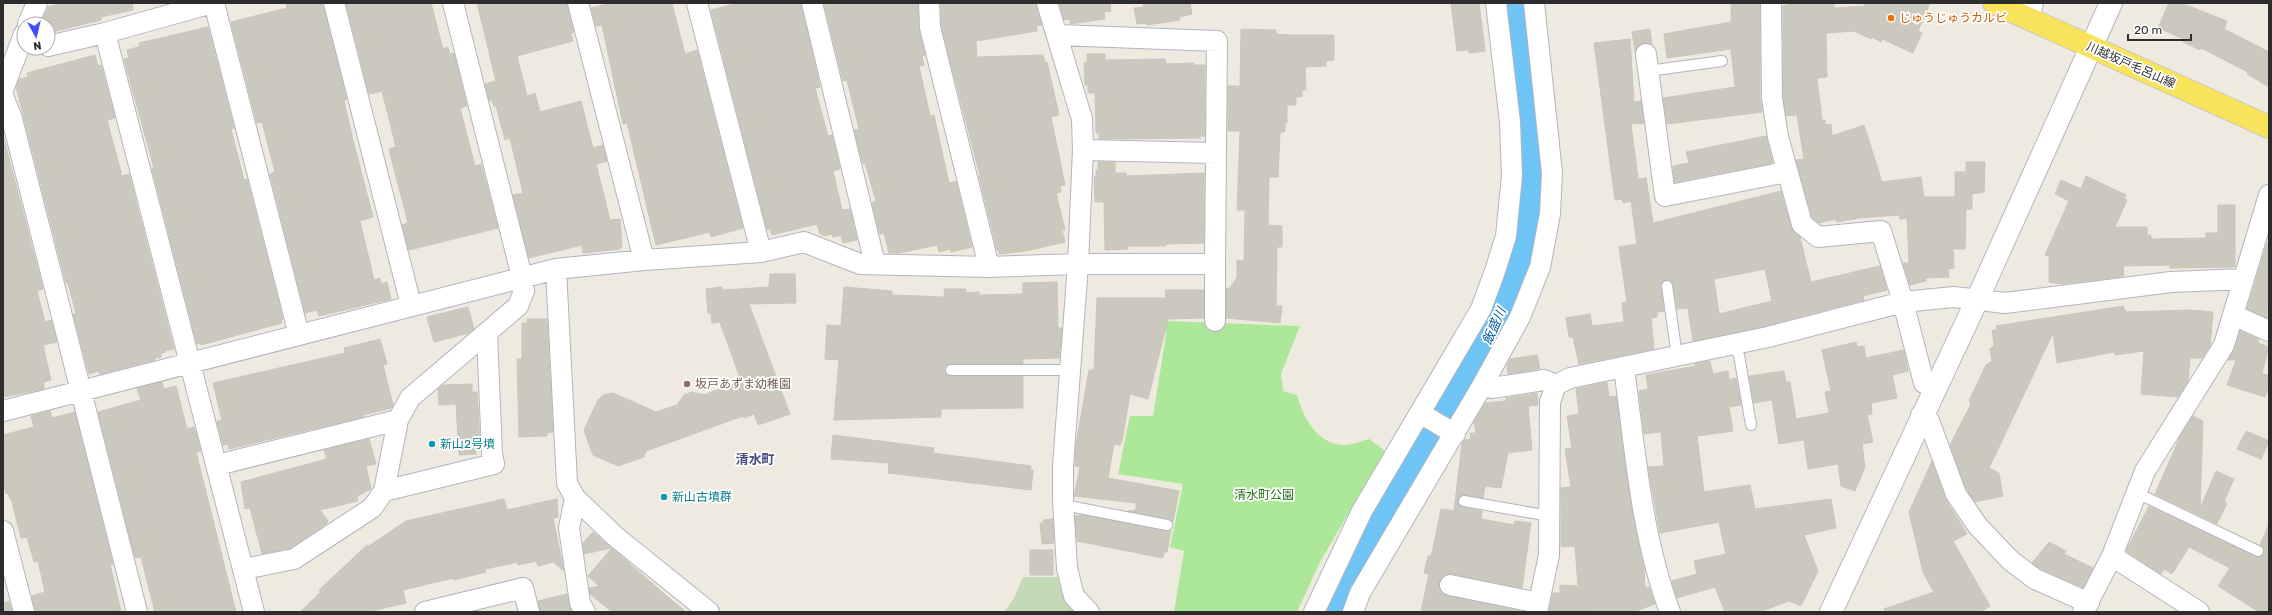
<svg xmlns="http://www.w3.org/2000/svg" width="2272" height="615" font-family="Rubik,'Noto Sans JP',sans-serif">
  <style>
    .green { fill: #ade89a }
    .cemetery { fill: #c4dab6 }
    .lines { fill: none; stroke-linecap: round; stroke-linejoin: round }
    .river { stroke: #6ec4f5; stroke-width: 38 }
    .building { fill: #cbc8be; stroke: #cbc6b8; fill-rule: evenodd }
    .service-casing { stroke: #b3b4c1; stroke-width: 12 }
    .minor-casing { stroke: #b3b4c1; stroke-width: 22 }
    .tertiary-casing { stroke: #b3b4c1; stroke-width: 24 }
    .primary-casing { stroke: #c8c8c8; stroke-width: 24 }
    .service { stroke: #fff; stroke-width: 10 }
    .minor { stroke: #fff; stroke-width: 20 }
    .tertiary { stroke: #fff; stroke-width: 22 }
    .primary { stroke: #f8e35b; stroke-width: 22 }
    .food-dot { fill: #e8710a; stroke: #fff; stroke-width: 1.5 }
    .education-dot { fill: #8d6e63; stroke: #fff; stroke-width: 1.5 }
    .culture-dot { fill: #0f9aa8; stroke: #fff; stroke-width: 1.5 }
    .labels { text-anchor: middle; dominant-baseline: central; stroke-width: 3.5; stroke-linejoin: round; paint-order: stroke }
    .food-label { font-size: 12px; fill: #c56008; stroke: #fff; text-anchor: start }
    .street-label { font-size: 12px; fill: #2d2d2d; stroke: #fff }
    .education-label { font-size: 12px; fill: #785e54; stroke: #fff; text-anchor: start }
    .culture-label { font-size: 12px; fill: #0d838f; stroke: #fff; text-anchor: start }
    .park-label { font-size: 12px; fill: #217017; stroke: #fff }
    .water-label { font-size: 13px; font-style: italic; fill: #0660a8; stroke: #fff }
    .neighbourhood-label { font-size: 13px; font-weight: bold; fill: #4a4f81; stroke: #fff }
  </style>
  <rect width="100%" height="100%" fill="#efeadf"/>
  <path class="green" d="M1166,321L1300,326L1281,374L1283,391L1297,395C1303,417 1317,445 1345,445C1352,445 1362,441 1369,439L1385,451L1320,562L1297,612H1174L1184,551L1170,547L1183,484L1118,474L1130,416H1153L1166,335Z"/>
  <path class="cemetery" d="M1023,577H1063L1080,612H1004L1014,598Z"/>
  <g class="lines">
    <path class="river" d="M1329,612L1346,571L1470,375L1492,335L1524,256L1532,221L1536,170L1517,3"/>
  </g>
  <path class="building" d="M62,3H132L133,10L101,17V20L48,33V24H44L43,19L48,7Z
    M286,3H323L347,99L344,101L353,140L373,217L360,221L374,280L380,278L381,284L387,282L391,299L319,316L317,310L305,313L270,174L275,172L262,122L257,123L231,22L287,8Z
    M346,3H431L443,49L448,47L450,54L454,53L467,106L460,108L475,166L481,164L498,228L409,250L402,225L408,223L389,149L396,147L382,91L369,94Z
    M477,3H567L574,32L571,33L573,41L517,56L527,96L535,93L540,112L581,101L593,148L603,145L607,161L596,164L610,220L620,219L622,247H619L620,249L583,253L582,245L529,258L513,195L523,193L510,138L505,140L496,106H494L492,100L489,101L485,84L496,81Z
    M612,3H672L685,54L697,50L743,228L711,237L710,232L656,245L627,123L623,124L602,25L596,26L591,8Z
    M739,3H801L820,87L815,88L828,136L832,135L840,169L833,171L842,210L850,209L857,240L843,243L841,235L833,237L832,234L823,236V234H820L817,224L772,235L770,229L767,230L711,10Z
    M824,3H918L919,30L925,55L922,56L924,65L919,66L930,116L934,115L949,183L956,181L972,247L951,252L950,249L939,252L937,245L899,253H889L884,233L880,234L872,203L876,201L865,163L863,164L854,130L859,129L847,80L843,81Z
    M941,3H1036L1042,25L1036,26L1037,31L976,41L977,57L1043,55L1045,63L1047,62L1059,115L1051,117L1065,185L1060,186L1061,192L1056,193L1065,230H1062L1065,242L1026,251L999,254V250H997L979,176H980L941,25Z
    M1059,3H1110L1111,11L1104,12L1105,19L1070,24V19L1064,20Z
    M1143,3H1190L1192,14L1179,17L1180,20L1147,25L1146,23L1137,24L1134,8L1144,7Z
    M1451,3H1479L1485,51L1469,53V50L1457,51Z
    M1731,3H1760V98L1762,112L1667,124L1663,98L1735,87L1731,49L1667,58L1664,34L1731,22Z
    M1796,3H1834V8L1864,6L1865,3H1930L1918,31L1922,33L1913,53L1882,39L1881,42L1872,37L1871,39L1854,31L1826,33L1827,77L1817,78L1822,120H1825V125L1831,124L1832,136L1864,125L1882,182L1921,177L1924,197H1955V172H1966V162H1985L1984,192L1972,194V209H1966L1965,249H1953L1954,268L1948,269L1949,277L1925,278L1926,281L1910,285L1903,263H1909L1907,218L1900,219L1899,215L1859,218L1837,222L1836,219L1819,223L1812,217L1796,160L1804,159L1797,115L1786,116L1783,97V6Z
    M2169,3H2181L2227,21L2224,29L2269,52V87L2247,74L2248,72L2201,48L2200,50L2183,42L2184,39L2158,28Z
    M208,27L234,128L231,129L244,180L247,179L283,319H281L282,323L201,345V343L197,344L152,168H154L124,59L129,58L127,50L139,47V43Z
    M1241,29L1276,30V34L1288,35H1334V60L1326,61V66L1305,67L1306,90H1302V97H1296V105H1287V123L1285,122V131L1280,133L1278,177H1269L1268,225L1282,226V247H1277L1276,306H1282L1280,323L1226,318V289H1229L1237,278V260L1244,261L1245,210H1237L1240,131H1228V86H1240Z
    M1650,29L1652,45L1644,43L1639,45L1635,52L1632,32Z
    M1630,39L1634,102L1641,101L1644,123L1631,124L1638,179L1646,178L1653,223L1781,191L1791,227L1800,237L1811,282L1880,266L1887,290L1863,296L1864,300L1765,326L1693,341L1688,308L1677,309L1673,285L1670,280H1666L1661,287L1664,311L1657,312V317L1651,318L1654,349L1579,364L1573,337H1569L1566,318L1590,314L1592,326L1624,322L1622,303L1627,302L1619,247L1637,244L1631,201L1623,203L1622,199L1615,200L1594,43ZM1765,269L1772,301L1719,314L1714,279Z
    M1087,54H1105V60L1165,59L1166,64L1194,63V65H1205V136H1200V138L1099,139V133H1096L1095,93H1088V85H1085L1084,63H1087Z
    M95,55L98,66L101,65L115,118L107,120L122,176L129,174L174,349L165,351V352L160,354L161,357L155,358V360L100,374L99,371L89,374L73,314H76L68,283H66L16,87L19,79L28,77L27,73Z
    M3,135L43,289L37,291L45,322L51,320L57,342L43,345L51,380L44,382V389L3,397Z
    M1766,136L1773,163L1675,182L1673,166L1689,163L1686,152Z
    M1098,162H1115V173H1126V176L1204,173V243L1166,244V246H1128V249L1105,250L1104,202H1095L1094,177H1096V170H1098Z
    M2086,176L2126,195L2124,198L2127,200L2115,227H2147V235H2151V239L2206,238V233H2218V205H2235V267L2170,268V265L2123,266L2124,275L2119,277L2061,284L2049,282V256L2045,255L2069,201L2055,194L2061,180L2081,189Z
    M2267,243H2269L2267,318L2247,309Z
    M770,274H795L796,303L749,304L790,414L758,425L754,414L744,418L743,416L646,451L644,457L618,466L593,455L584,430L598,400L603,395L613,393L656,412L677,405L684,395L692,392L704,395L741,381L720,322L712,323L711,313H708L706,289L722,287L723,290L769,287Z
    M1057,282L1058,328H1062L1059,358L1023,359V364H951L945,367L946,374L951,376H1023V408L941,409V417L834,420L839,360L825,359L827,325L841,326L844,287L892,291V295L945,297L944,289H966V293L979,292V295L1023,294V283Z
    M1165,290H1204V318L1168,319L1148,399L1130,394L1122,441L1120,445L1114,444L1108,478L1179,491L1173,522L1168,519L1128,511L1136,510V503L1074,496L1080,467L1075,466L1076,445L1089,370H1094L1097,298H1166Z
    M2123,306L2126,312L2190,310L2213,312L2210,346L2202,358H2190L2188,381L2178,397L2141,394L2144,351L2115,355L2114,352L2057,363L2053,333L1989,468L1999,473L2003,496L1975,502L1966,489L1950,445L1971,404L1969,401L1986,365L1992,361L1990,349L1994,345L1992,330H1997L1996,326Z
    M468,307L474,329L469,333L434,342L427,317Z
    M527,319H547L553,432L547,433V436L519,437L517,359H522V323H527Z
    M2240,331L2259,339L2258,343L2269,347L2262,373L2269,376V387L2265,397L2227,385L2236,360H2228L2235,348Z
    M380,339L387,364L383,365L393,405L392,408L363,415L364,417L229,449L228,444L223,445L217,421L222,420L213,383L345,353L344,348Z
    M1856,342L1857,347L1864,346L1866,358L1904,350L1908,371L1892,375L1897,398L1871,403L1872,414L1867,415L1873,442L1862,444L1865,467L1855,491L1841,486L1838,464L1808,469L1804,440L1779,444L1772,400L1754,403L1749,376L1784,371L1786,382H1790L1796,419L1829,413L1825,392L1831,391L1822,350Z
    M1537,355L1540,369L1508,374L1507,365L1510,359Z
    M1710,361L1713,374L1728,371L1729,380L1736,378L1741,405L1729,407L1733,431L1697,436L1704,492L1750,485L1755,509L1831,499L1836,528L1804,535L1818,571L1801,606L1789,601L1759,612H1725L1715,587L1677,598L1672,581L1697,574L1694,561L1726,554L1719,522L1660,533L1648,467L1664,466L1661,432L1644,434L1639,391L1648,389L1646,375L1696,366L1695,364Z
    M162,382L164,389L176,386L187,429L194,427L201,451L196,452L236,612H155L141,557L135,558L98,412L141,400L137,388Z
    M1607,382L1609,397L1616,396L1629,493L1644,568L1645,588L1649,587L1655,604L1633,612L1549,611L1553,593H1560V585L1578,586L1575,546L1561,547V488L1571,487L1565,449L1572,448L1567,416L1579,414L1576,389Z
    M472,384V392H477L480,443H478V449H476V454L459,455L456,404L439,405L438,389L443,385Z
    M1537,393L1538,405L1528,406L1532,450L1508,453L1501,488L1485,486L1483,498L1462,495L1458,500L1463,507L1482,511L1481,519L1514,525L1515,521L1531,523L1522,588L1452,574L1442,577L1439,583L1442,593L1448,596L1525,612H1421L1429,574L1424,573L1428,556H1431L1434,544L1441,509L1454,511L1462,443L1465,440L1471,439L1470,433H1476L1474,422L1485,403L1506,401V398Z
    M50,411L52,418L75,412L113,564H110L121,612H35L32,596L45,592L38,561L34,562L27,537L21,538L11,498L10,499L8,493L6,494L3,483V435L34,427L31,416Z
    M2193,416L2203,421L2200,509L2216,471L2234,479L2224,501L2227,503L2217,524L2155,494L2180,437Z
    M2246,431L2269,441L2261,459L2237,449Z
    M833,435L934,448L933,453L1031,466L1030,470H1033L1031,490L888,473L889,463L831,459Z
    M369,439L376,464L366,466L371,489L357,496L358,501L320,510L328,521L326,524L290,548L262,554L250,508L245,509L241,482L327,459L324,450Z
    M1932,461L1945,498L1967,534L1953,541L1990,606L1980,612H1884V609L1934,592L1923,572L1909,512Z
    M504,499L507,510L557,499L558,517L553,518L564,571L553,562L538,566L536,561L518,565V562L485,569L486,572L454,580L453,578L403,590L406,603L367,612H300L321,592L319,590L367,545L369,546L406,521Z
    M2149,506L2258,557L2264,553V548L2260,545L2269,524V612H2259L2218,586L2230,568L2189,547L2172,574L2164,569L2161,574L2126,551Z
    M1083,515L1166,531L1171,530L1167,552H1164L1163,558L1077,541L1075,516Z
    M1053,519L1054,543L1042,544L1040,523H1044L1043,520Z
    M593,532L609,546L611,548L584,554L583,543Z
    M2049,542L2066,551L2064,554L2093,568L2083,588L2041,569L2032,563Z
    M612,548L662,592L686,612H612L590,594L589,588L599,586L588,576Z
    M1030,550H1053V575H1030Z
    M567,594L572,612H540L538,601Z
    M9,601L12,612H3V603Z"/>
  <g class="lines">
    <g class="service-casing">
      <path id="service" d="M1648,71L1722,61
        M1667,286L1677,356
        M1733,345L1739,355L1751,425
        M951,370H1071
        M2137,493L2258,551
        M1464,501L1550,516
        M1064,505L1167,525"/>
    </g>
    <g class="minor-casing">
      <path id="minor" d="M214,3L299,335
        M334,3L411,305
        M578,3L644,260
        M697,3L761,252
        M812,3L875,264
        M929,3L930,27L989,267
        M1047,3L1082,119L1083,150L1078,264L1063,466V501L1067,568L1074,596L1089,612
        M1771,3L1772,98L1778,137L1802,224L1818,237L1881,231L1903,302L1924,383L1934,389
        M2029,20L2033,3
        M28,24L37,3
        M105,33L254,612
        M48,46L105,33L212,3
        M1646,54L1665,196L1786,172
        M3,90L24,34
        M3,96L12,119L137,612
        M1083,150L1216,153
        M1215,264V321
        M556,269L567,483L575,498L616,537L709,612
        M2233,315L2269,331
        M1624,368C1635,449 1641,535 1670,612
        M1482,386L1492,388L1544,380L1556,385
        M3,411L556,269L644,260L761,252L804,242L860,264L989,267L1078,264H1215L1217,41L1058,35
        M1420,413L1455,434
        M1921,415L1929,421L1956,494L1977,525L2010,560L2035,579L2089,603
        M217,465L398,420
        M384,491L494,464L492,454L487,333
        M575,498L569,528L580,603L585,612
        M3,531L24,612
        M2112,556L2199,612
        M244,569L294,559L372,508L384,491L398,420L410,398L518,306L524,291L522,277L453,3
        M1450,585L1539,603
        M425,612L523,588L529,612
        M1314,612L1362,511L1481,309L1495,271L1506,236L1512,176L1510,122L1496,3
        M1353,612L1360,593L1482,386L1520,317L1540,267L1550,214L1552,173L1534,3
        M1537,612L1549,555L1550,402L1556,385L1570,378L1768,337L1903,302L1954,297L2005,303L2171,282L2244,279
        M2083,612L2112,556L2145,471L2224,345L2269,195"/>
    </g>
    <g class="tertiary-casing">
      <path id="tertiary" d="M1831,612L1977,300L2111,3"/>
    </g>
    <g class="primary-casing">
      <path id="primary" d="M1994,3L2269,127"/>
    </g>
    <use href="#service" class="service"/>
    <use href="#minor" class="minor"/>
    <use href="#tertiary" class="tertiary"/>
    <use href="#primary" class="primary"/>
  </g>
  <circle class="food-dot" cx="1891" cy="18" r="4"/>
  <circle class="education-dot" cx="687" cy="384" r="4"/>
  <g class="culture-dot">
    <circle cx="432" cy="444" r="4"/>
    <circle cx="664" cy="497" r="4"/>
  </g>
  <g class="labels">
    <g class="food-label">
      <text x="1899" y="18">じゅうじゅうカルビ</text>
    </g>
    <g class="street-label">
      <text transform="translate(2131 65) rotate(24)">川越坂戸毛呂山線</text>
    </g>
    <g class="education-label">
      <text x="695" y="384">坂戸あずま幼稚園</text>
    </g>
    <g class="culture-label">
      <text x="440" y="444">新山2号墳</text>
      <text x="672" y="497">新山古墳群</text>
    </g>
    <g class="park-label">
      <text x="1264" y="495">清水町公園</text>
    </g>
    <g class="water-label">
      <text transform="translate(1494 326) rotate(-66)">飯盛川</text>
    </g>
    <g class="neighbourhood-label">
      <text x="755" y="459">清水町</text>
    </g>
  </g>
  <rect width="2272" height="615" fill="none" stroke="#2d2d2d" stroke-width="8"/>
  <g transform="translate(36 36) rotate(172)"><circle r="19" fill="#ffffff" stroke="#ababab"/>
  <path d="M0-3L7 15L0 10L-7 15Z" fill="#3c4dff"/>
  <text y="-6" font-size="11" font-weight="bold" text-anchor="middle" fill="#2d2d2d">N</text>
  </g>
  <path d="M2128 34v6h63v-6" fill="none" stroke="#2d2d2d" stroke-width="2"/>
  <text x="2134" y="34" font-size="12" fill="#2d2d2d" stroke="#ffffff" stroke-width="3" paint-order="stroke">20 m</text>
</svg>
